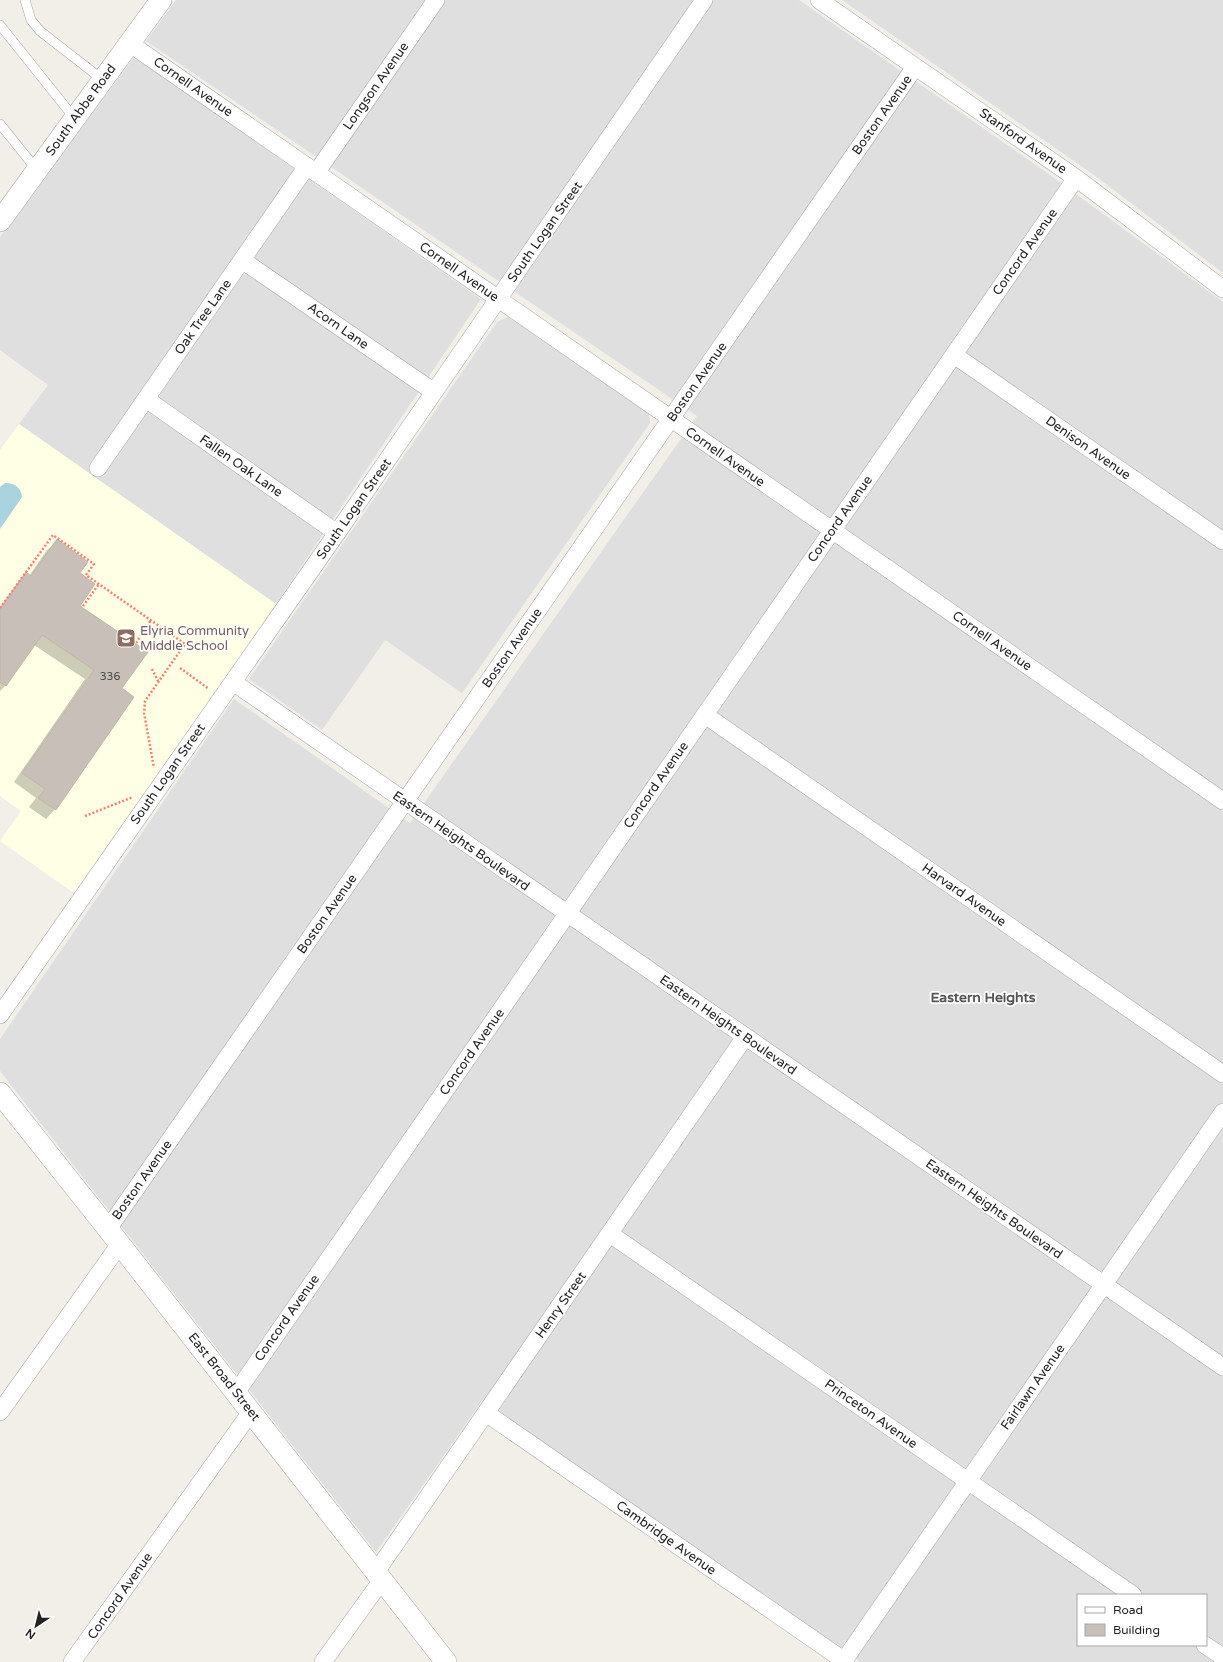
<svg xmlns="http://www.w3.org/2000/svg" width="1223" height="1662" font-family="'Varela Round',sans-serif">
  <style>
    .residential { fill: #e0dfdf; fill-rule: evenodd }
    .education { fill: #ffffe5 }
    .water { fill: #aad3df }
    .shadow { fill: #0003 }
    .building { fill: #c7bfb8; stroke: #c4b6ab }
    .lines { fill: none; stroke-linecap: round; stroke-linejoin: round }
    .service-casing { stroke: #a9a9a9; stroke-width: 10 }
    .minor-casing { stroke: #a9a9a9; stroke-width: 18 }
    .tertiary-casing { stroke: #a9a9a9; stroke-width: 22 }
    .path { stroke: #fa8072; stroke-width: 2.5; stroke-dasharray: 2 2; stroke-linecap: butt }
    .service { stroke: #fff; stroke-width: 9 }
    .minor { stroke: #fff; stroke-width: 17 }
    .tertiary { stroke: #fff; stroke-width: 21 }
    .labels { text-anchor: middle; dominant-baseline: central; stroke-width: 3.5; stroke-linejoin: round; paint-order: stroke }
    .number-label { font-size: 11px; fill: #4b4948 }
    .street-label { font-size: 13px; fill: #222; stroke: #fff }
    .education-label { font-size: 13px; fill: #785e54; stroke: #fff; text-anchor: start }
    .neighbourhood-label { font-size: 14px; font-weight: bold; fill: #555; stroke: #fff }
  </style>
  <rect width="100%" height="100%" fill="#f2efe9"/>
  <path class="residential" d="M176,0H799L1053,177L1223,302V1662H860L482,1401L376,1552L0,1071V1039L234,699L410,823L697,416L146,41ZM1078,1595H1206V1645H1078Z
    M842,0H1223V273L1094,175Z
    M134,57L481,299L276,604L19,424L48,385L0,350V237Z
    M510,316L649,413L650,423L462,693L385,640L322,730L249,679L497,322Z"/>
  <path class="education" d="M19,424L276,604L74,893L0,841L21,811L0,796V450Z"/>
  <path class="water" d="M5,483C14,483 21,487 22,497L0,529V487Z"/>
  <path class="shadow" d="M57,541L79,573L78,606L121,689L55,809L46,819L29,807L36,798L14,782L85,679L34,645L5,686L0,691V607L17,583L26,574L29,576L47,550Z"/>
  <path class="building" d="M57,539L88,562L80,573L95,584L80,606L148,652L122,688L134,697L56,810L38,798L45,789L22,773L94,670L42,635L6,686L0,682V610L26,572L31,576Z"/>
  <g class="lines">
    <g class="service-casing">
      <path id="service" d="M25,0L31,20L40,31L103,80
        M0,25L75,119
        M0,124L37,170"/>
    </g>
    <g class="minor-casing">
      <path id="minor" d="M819,0L1076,178L1223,289
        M129,43L1223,801
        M316,173L436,0
        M242,260L434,392
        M954,355L1223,541
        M146,399L337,533
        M98,468L307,166
        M233,682L1223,1367
        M705,715L1223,1074
        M0,1015L337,533L704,0
        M108,1229L915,67
        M610,1234L1133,1595
        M236,1393L1076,178
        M0,1412L120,1244
        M486,1413L846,1662
        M376,1572L745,1037
        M1205,1645L1223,1657
        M72,1662L251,1412
        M323,1662L382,1580
        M843,1662L1223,1112"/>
    </g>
    <g class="tertiary-casing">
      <path id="tertiary" d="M0,221L161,0
        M0,1093L108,1229L446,1662"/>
    </g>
    <path class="path" d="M83,606L99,584
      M0,608L53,535L94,564L86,575L185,644L145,701L144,713L154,768
      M136,643L151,620
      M180,668L209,689
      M152,669L158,681
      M85,816L133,797"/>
    <use href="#service" class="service"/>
    <use href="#minor" class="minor"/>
    <use href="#tertiary" class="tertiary"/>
  </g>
  <defs>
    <g id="school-square" transform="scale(1)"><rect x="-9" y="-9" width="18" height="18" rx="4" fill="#8d6e63" stroke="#fff"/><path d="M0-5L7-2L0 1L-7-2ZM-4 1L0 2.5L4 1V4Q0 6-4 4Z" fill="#fff"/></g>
  </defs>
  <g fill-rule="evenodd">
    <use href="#school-square" x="126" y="638"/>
  </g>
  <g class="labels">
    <g class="number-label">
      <text x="110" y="676">336</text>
    </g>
    <g class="street-label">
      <text transform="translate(376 86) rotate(-55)">Longson Avenue</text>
      <text transform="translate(193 87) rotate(35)">Cornell Avenue</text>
      <text transform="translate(81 110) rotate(-54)">South Abbe Road</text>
      <text transform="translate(882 115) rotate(-55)">Boston Avenue</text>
      <text transform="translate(1023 141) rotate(35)">Stanford Avenue</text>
      <text transform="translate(545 232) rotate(-55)">South Logan Street</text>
      <text transform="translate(1025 252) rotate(-55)">Concord Avenue</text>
      <text transform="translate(459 272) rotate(35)">Cornell Avenue</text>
      <text transform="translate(203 317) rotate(-55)">Oak Tree Lane</text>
      <text transform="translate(338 326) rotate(35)">Acorn Lane</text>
      <text transform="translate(697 382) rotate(-55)">Boston Avenue</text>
      <text transform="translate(1088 448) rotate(35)">Denison Avenue</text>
      <text transform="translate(725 457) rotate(35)">Cornell Avenue</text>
      <text transform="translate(241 466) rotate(35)">Fallen Oak Lane</text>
      <text transform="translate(354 509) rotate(-55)">South Logan Street</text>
      <text transform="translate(840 519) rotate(-55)">Concord Avenue</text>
      <text transform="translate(992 641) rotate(35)">Cornell Avenue</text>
      <text transform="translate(512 648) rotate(-55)">Boston Avenue</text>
      <text transform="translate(168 774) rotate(-55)">South Logan Street</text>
      <text transform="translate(656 785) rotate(-55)">Concord Avenue</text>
      <text transform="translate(461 841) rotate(35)">Eastern Heights Boulevard</text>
      <text transform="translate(964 895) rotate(35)">Harvard Avenue</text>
      <text transform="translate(327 914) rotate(-55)">Boston Avenue</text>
      <text transform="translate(728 1025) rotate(35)">Eastern Heights Boulevard</text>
      <text transform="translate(472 1052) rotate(-55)">Concord Avenue</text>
      <text transform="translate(142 1180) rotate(-55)">Boston Avenue</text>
      <text transform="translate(994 1209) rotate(35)">Eastern Heights Boulevard</text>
      <text transform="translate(561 1305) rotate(-55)">Henry Street</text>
      <text transform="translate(287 1318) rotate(-55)">Concord Avenue</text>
      <text transform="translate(224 1377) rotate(52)">East Broad Street</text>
      <text transform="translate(1033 1387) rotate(-55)">Fairlawn Avenue</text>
      <text transform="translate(871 1414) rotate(35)">Princeton Avenue</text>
      <text transform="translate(666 1538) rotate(35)">Cambridge Avenue</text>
      <text transform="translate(120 1596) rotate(-55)">Concord Avenue</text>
    </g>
    <g class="education-label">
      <text x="140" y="631">Elyria Community<tspan x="140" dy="15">Middle School</tspan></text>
    </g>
    <g class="neighbourhood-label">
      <text x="983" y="997">Eastern Heights</text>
    </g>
  </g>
  <rect x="1077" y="1594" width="130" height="52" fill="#ffffff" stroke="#a7a7a7"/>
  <rect x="1085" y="1607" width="20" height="6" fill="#ffffff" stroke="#a7a7a7"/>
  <text x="1113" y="1614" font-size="12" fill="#222222">Road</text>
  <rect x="1085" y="1624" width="20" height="12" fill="#c7bfb8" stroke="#a7a7a7"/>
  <text x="1113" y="1634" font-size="12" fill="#222222">Building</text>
  <g transform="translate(36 1626) rotate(215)" stroke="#ffffff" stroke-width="3" paint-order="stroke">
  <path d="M0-3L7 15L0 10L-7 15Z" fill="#222222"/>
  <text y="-6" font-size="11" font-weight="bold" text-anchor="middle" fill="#222222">N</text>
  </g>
</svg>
